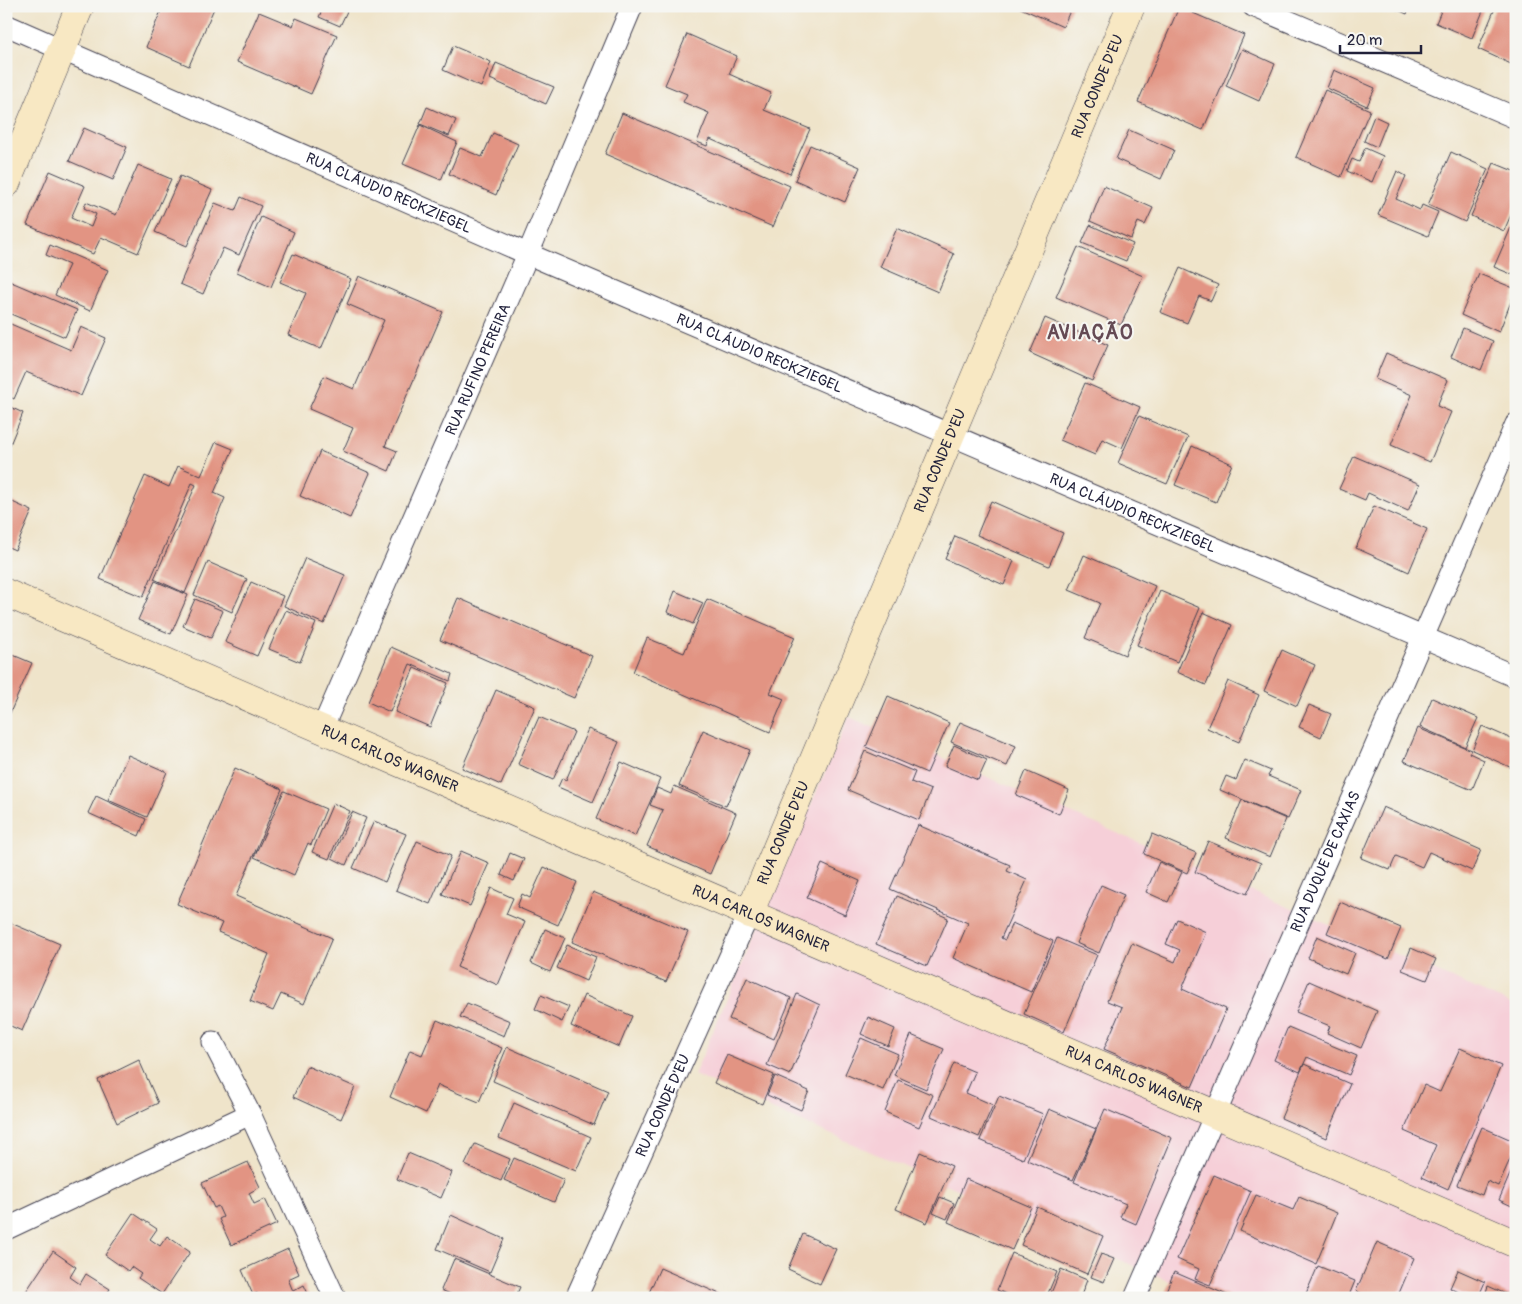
<svg xmlns="http://www.w3.org/2000/svg" width="1522" height="1304" font-family="Pangolin,sans-serif">
  <style>
    .built { fill: #f6cfd8 }
    .building { fill: #e29483 }
    .lines { fill: none; stroke-linecap: round; stroke-linejoin: round }
    .street-casing { stroke: #413f50; stroke-width: 23 }
    .secondary-casing { stroke: #413f50; stroke-width: 29 }
    .street { stroke: #fff; stroke-width: 21 }
    .secondary { stroke: #f8e8c3; stroke-width: 28 }
    .labels { text-anchor: middle; dominant-baseline: central; stroke-width: 4; stroke-linejoin: round; paint-order: stroke }
    .street-label { font-size: 15px; fill: #22223b; stroke: #f6f6f2 }
    .district-label { font-size: 20px; font-weight: bold; letter-spacing: 1px; fill: #654a54; stroke: #f6f6f2 }
  </style>
  <rect width="100%" height="100%" fill="#f6f6f2"/>
  <filter id="ink" filterUnits="userSpaceOnUse"><feTurbulence type="fractalNoise" baseFrequency=".02" numOctaves="2"/><feDisplacementMap in="SourceGraphic" scale="10" xChannelSelector="R" yChannelSelector="G"/><feConvolveMatrix kernelMatrix="1 2 1 2 8 2 1 2 1" color-interpolation-filters="sRGB"/></filter>
  <filter id="wash" filterUnits="userSpaceOnUse"><feTurbulence type="fractalNoise" baseFrequency=".0096" numOctaves="4" result="noise"/><feDisplacementMap in="SourceGraphic" scale="20" xChannelSelector="R" yChannelSelector="G"/><feGaussianBlur stdDeviation="1.12" result="paint"/><feColorMatrix in="noise" values="0 0 0 0 0 0 0 0 0 0 0 0 0 0 0 0 0 1.4 0 .05"/><feComposite in="paint" operator="in"/></filter>
  <g filter="url(#wash)">
    <rect width="100%" height="100%" fill="#efe4ca"/>
    <path class="built" d="M849,717L1516,1006V1298H1208L694,1075Z"/>
    <g id="blocks">
      <path class="building" d="M163,6H215L189,66L146,47Z
        M324,6H342L348,9L340,26L319,17Z
        M1016,6H1072L1063,27Z
        M1389,6H1410L1407,14Z
        M1443,6H1485L1472,38L1436,23Z
        M1496,6H1516V52L1511,64L1478,49Z
        M1179,7L1244,35L1203,130L1138,102Z
        M259,12L293,26L296,18L337,35L311,94L237,62Z
        M687,34L737,56L729,74L771,93L764,110L810,129L790,174L710,139L707,146L697,142L709,113L683,102L687,94L665,85Z
        M453,46L491,62L481,87L443,70Z
        M1242,49L1275,64L1259,101L1226,86Z
        M496,63L554,87L546,104L490,79Z
        M1334,70L1375,88L1367,106L1327,88Z
        M1325,90L1370,110L1341,177L1296,157Z
        M427,107L456,120L449,136L420,124Z
        M622,113L790,186L773,227L605,154Z
        M1374,116L1387,122L1377,147L1364,141Z
        M420,125L457,142L441,180L403,164Z
        M84,128L127,147L113,180L69,161Z
        M1129,130L1174,150L1161,179L1116,159Z
        M493,133L518,144L496,195L449,174L460,148L482,157Z
        M810,145L860,167L845,202L795,180Z
        M1365,148L1383,156L1372,182L1347,171L1352,159L1359,162Z
        M1451,152L1488,169L1465,222L1428,205Z
        M1494,163L1516,172V203L1504,231L1471,216Z
        M138,165L171,179L138,253L101,237L93,254L27,225L50,171L85,186L71,218L91,227L96,214L84,208L86,202L116,215Z
        M1397,171L1406,176L1396,199L1420,210L1422,205L1438,212L1428,236L1378,215Z
        M180,176L212,190L187,246L155,232Z
        M1104,186L1153,208L1145,225L1138,222L1131,239L1090,221Z
        M241,197L261,206L239,255L223,248L203,294L180,284L215,203L235,211Z
        M1516,216V276L1494,267Z
        M261,217L294,232L271,287L237,272Z
        M1090,225L1133,244L1126,261L1082,243Z
        M897,228L954,254L938,292L880,267Z
        M50,245L108,270L90,311L55,295L69,265L46,255Z
        M1078,247L1143,276L1121,325L1056,297Z
        M293,254L351,279L321,349L288,335L306,293L280,282Z
        M1180,268L1218,285L1211,301L1199,296L1187,323L1160,312Z
        M1479,274L1516,289L1499,332L1461,315Z
        M359,276L443,312L385,446L397,451L389,471L343,451L353,428L309,409L324,376L354,389L384,320L347,304Z
        M9,281L77,310L65,337L6,312V288Z
        M1045,318L1108,345L1092,381L1030,353Z
        M6,322L71,350L81,327L106,338L81,396L26,372L14,399L6,395Z
        M1463,328L1493,341L1481,370L1451,357Z
        M1386,353L1448,380L1437,406L1451,412L1430,462L1391,445L1412,395L1375,379Z
        M1085,383L1140,407L1122,448L1102,439L1095,455L1060,440Z
        M6,405L23,413L9,447L6,446Z
        M1139,416L1188,437L1167,484L1118,463Z
        M216,442L233,449L214,493L225,498L185,593L154,579L196,485L192,483L143,597L100,579L145,476L169,487L178,466L201,476Z
        M1192,446L1232,464L1216,502L1175,485Z
        M320,451L370,473L350,518L300,496Z
        M1354,456L1420,484L1408,511L1368,493L1365,500L1339,489Z
        M6,499L32,511L15,550L6,546Z
        M991,501L1063,533L1049,566L977,535Z
        M1374,506L1427,529L1409,572L1356,548Z
        M955,536L1014,561L1004,585L945,559Z
        M1084,555L1155,586L1125,655L1085,638L1100,603L1069,590Z
        M305,558L345,575L324,624L284,606Z
        M208,562L247,579L232,612L194,595Z
        M155,581L188,595L171,634L138,620Z
        M251,582L283,596L257,656L225,642Z
        M675,591L703,603L693,624L667,612Z
        M1160,591L1200,608L1177,662L1137,645Z
        M458,598L592,656L574,698L440,640Z
        M195,599L223,611L211,638L183,626Z
        M707,599L795,637L770,693L784,699L770,732L633,672L647,638L684,653Z
        M286,610L316,623L300,662L269,649Z
        M1203,612L1232,625L1206,685L1177,672Z
        M391,647L452,674L450,681L410,664L390,712L368,702Z
        M1282,650L1315,665L1297,706L1264,691Z
        M6,652L32,663L6,722Z
        M414,668L448,683L430,727L395,712Z
        M1228,681L1259,695L1239,742L1207,728Z
        M496,690L535,707L501,785L462,768Z
        M888,696L949,723L927,773L866,747Z
        M1432,698L1478,718L1465,747L1420,727Z
        M1309,705L1331,714L1321,737L1299,727Z
        M539,717L574,732L553,780L518,764Z
        M960,722L1016,746L1007,766L951,742Z
        M1482,726L1516,741V759L1512,768L1472,750Z
        M1418,728L1471,750L1469,753L1484,760L1472,790L1404,761Z
        M588,729L619,742L593,802L558,787L562,778L566,780Z
        M703,730L750,750L726,806L679,786Z
        M954,745L987,760L978,780L945,766Z
        M865,751L915,772L911,782L931,790L919,820L848,790Z
        M128,755L167,772L147,817L108,800Z
        M1245,760L1271,771L1268,776L1301,790L1288,819L1220,790L1226,776L1236,780Z
        M621,762L660,779L635,836L596,819Z
        M235,768L282,789L236,896L332,938L304,1004L281,994L273,1011L250,1001L269,954L218,932L222,923L177,904Z
        M1026,771L1069,790L1059,814L1016,795Z
        M674,786L736,813L710,874L647,846L663,810L650,805L657,788L671,794Z
        M284,791L326,809L311,845L308,843L294,875L254,857Z
        M96,796L146,819L139,836L88,813Z
        M1242,800L1286,819L1270,857L1226,838Z
        M333,803L350,811L329,859L312,852Z
        M1383,807L1481,850L1472,871L1429,852L1422,867L1396,856L1390,870L1361,858Z
        M352,812L366,818L346,865L332,858Z
        M374,821L406,834L385,882L353,868Z
        M918,825L1010,865L1007,871L1027,880L1001,938L1005,940L1012,923L1053,941L1031,992L953,958L968,923L890,889Z
        M1152,834L1196,853L1187,873L1144,854Z
        M417,841L451,856L430,904L396,890Z
        M1208,841L1261,863L1247,894L1195,872Z
        M461,851L489,863L470,906L442,894Z
        M510,853L524,859L514,881L501,875Z
        M1159,862L1182,872L1168,902L1146,892Z
        M822,864L860,881L845,915L807,898Z
        M544,867L577,882L558,925L517,907L522,894L530,898Z
        M1101,885L1124,895L1099,953L1076,943Z
        M491,888L513,898L506,914L525,922L498,985L457,967Z
        M593,892L688,932L666,982L572,942Z
        M897,896L948,918L927,966L876,944Z
        M1340,902L1401,928L1388,959L1327,933Z
        M1177,919L1206,932L1182,989L1226,1009L1192,1087L1104,1049L1122,1007L1107,1001L1132,943L1175,962L1180,950L1166,944Z
        M6,921L60,944L22,1031L6,1024Z
        M545,929L565,938L550,972L531,963Z
        M1317,936L1355,953L1346,974L1308,958Z
        M1057,938L1097,955L1064,1032L1024,1014Z
        M567,945L596,957L586,981L557,968Z
        M1411,948L1436,959L1427,980L1402,970Z
        M747,978L791,998L774,1039L729,1019Z
        M1309,981L1377,1011L1361,1048L1327,1033L1330,1026L1296,1012Z
        M797,994L820,1005L790,1075L767,1065Z
        M541,995L569,1007L562,1022L535,1009Z
        M584,995L632,1016L619,1047L571,1026Z
        M467,1003L510,1021L504,1036L460,1017Z
        M868,1017L895,1029L888,1046L861,1034Z
        M437,1020L502,1048L479,1102L438,1085L426,1113L390,1097L410,1050L422,1055Z
        M1288,1027L1357,1056L1349,1075L1307,1057L1300,1072L1274,1060Z
        M911,1035L944,1049L926,1089L894,1075Z
        M861,1038L898,1054L883,1090L845,1074Z
        M507,1047L608,1091L594,1125L493,1081Z
        M1460,1048L1501,1066L1448,1189L1422,1177L1436,1145L1404,1131L1424,1085L1440,1092Z
        M727,1055L774,1075L762,1104L714,1083Z
        M139,1060L158,1103L117,1123L98,1080Z
        M954,1063L975,1072L966,1093L993,1105L979,1137L931,1116Z
        M1304,1064L1350,1084L1326,1138L1281,1118Z
        M307,1066L355,1087L341,1119L293,1097Z
        M775,1076L809,1091L801,1110L767,1095Z
        M898,1080L933,1095L919,1127L885,1112Z
        M999,1096L1043,1114L1023,1159L980,1140Z
        M514,1103L591,1137L576,1171L499,1138Z
        M1049,1109L1096,1129L1073,1180L1027,1160Z
        M1105,1109L1172,1138L1136,1224L1120,1217L1126,1204L1074,1182Z
        M1482,1127L1516,1142V1146L1498,1186L1487,1181L1482,1195L1457,1185Z
        M475,1144L510,1159L501,1181L465,1165Z
        M920,1152L952,1166L927,1223L896,1209Z
        M408,1153L452,1172L441,1198L397,1179Z
        M514,1158L564,1180L554,1202L504,1180Z
        M1516,1160V1208L1499,1200Z
        M248,1162L260,1187L249,1193L254,1204L265,1199L277,1224L231,1245L219,1219L223,1217L218,1206L214,1208L202,1183Z
        M1214,1175L1251,1191L1210,1285L1195,1279L1199,1269L1177,1259Z
        M966,1179L1031,1207L1012,1250L948,1222Z
        M1256,1195L1293,1210L1299,1197L1337,1213L1316,1264L1240,1231Z
        M940,1197L954,1203L947,1219L933,1213Z
        M1037,1207L1103,1236L1087,1274L1021,1245Z
        M133,1213L157,1229L150,1239L160,1246L167,1236L190,1252L162,1294L138,1278L141,1274L131,1267L128,1271L105,1255Z
        M451,1215L504,1239L490,1272L437,1249Z
        M803,1234L836,1249L820,1284L788,1269Z
        M1377,1242L1414,1258L1397,1298H1372L1356,1291Z
        M288,1249L299,1274L288,1279L293,1291L304,1285L310,1298H260L257,1293L253,1295L242,1270Z
        M53,1251L76,1267L70,1277L80,1284L86,1274L110,1289L104,1298H31L25,1293Z
        M1012,1253L1057,1272L1046,1298H1015L997,1290Z
        M1101,1254L1114,1259L1104,1282L1091,1277Z
        M454,1259L520,1287L515,1298H460L441,1290Z
        M1318,1266L1355,1281L1348,1298H1304Z
        M660,1268L729,1298H655L648,1295Z
        M1061,1269L1087,1280L1080,1298H1049Z
        M1458,1270L1485,1282L1478,1298H1472L1450,1288Z
        M1174,1272L1234,1298H1163Z
        M1488,1286L1515,1298H1484Z"/>
    </g>
  </g>
  <g filter="url(#ink)">
    <use href="#blocks" fill-opacity="0" stroke="#413f50" stroke-width="1"/>
    <g class="lines">
      <g class="street-casing">
        <g id="street">
          <path d="M1253,6L1516,118"/>
          <path id="s1" d="M6,25L528,254L1516,677"/>
          <path id="s2" d="M322,729L528,254L632,6"/>
          <path d="M213,1042L250,1114L335,1298"/>
          <path d="M6,1229L250,1114"/>
          <path id="s3" d="M576,1298L749,914"/>
          <path id="s4" d="M1135,1298L1516,424"/>
        </g>
      </g>
      <g class="secondary-casing">
        <g id="secondary">
          <path d="M6,184L80,6"/>
          <path id="s5" d="M6,593L1516,1244"/>
          <path id="s6" d="M749,914L1131,6"/>
        </g>
      </g>
      <use href="#street" class="street"/>
      <use href="#secondary" class="secondary"/>
    </g>
  </g>
  <g class="labels">
    <g class="street-label">
      <text stroke="none"><textPath href="#s6" startOffset="898">RUA CONDE D'EU</textPath></text>
      <text stroke="none"><textPath href="#s1" startOffset="418">RUA CLÁUDIO RECKZIEGEL</textPath></text>
      <text stroke="none"><textPath href="#s1" startOffset="822">RUA CLÁUDIO RECKZIEGEL</textPath></text>
      <text stroke="none"><textPath href="#s2" startOffset="392">RUA RUFINO PEREIRA</textPath></text>
      <text stroke="none"><textPath href="#s6" startOffset="492">RUA CONDE D'EU</textPath></text>
      <text stroke="none"><textPath href="#s1" startOffset="1228">RUA CLÁUDIO RECKZIEGEL</textPath></text>
      <text stroke="none"><textPath href="#s5" startOffset="418">RUA CARLOS WAGNER</textPath></text>
      <text stroke="none"><textPath href="#s6" startOffset="88">RUA CONDE D'EU</textPath></text>
      <text stroke="none"><textPath href="#s4" startOffset="476">RUA DUQUE DE CAXIAS</textPath></text>
      <text stroke="none"><textPath href="#s5" startOffset="822">RUA CARLOS WAGNER</textPath></text>
      <text stroke="none"><textPath href="#s5" startOffset="1228">RUA CARLOS WAGNER</textPath></text>
      <text stroke="none"><textPath href="#s3" startOffset="211">RUA CONDE D'EU</textPath></text>
    </g>
    <g class="district-label">
      <text x="1090" y="332">AVIAÇÃO</text>
    </g>
  </g>
  <rect width="1522" height="1304" fill="none" stroke="#f6f6f2" stroke-width="25"/>
  <path d="M1340 45v8h81v-8" fill="none" stroke="#22223b" stroke-width="2.5"/>
  <text x="1347" y="45" font-size="15" fill="#22223b" stroke="#f6f6f2" stroke-width="4" paint-order="stroke">20 m</text>
</svg>
